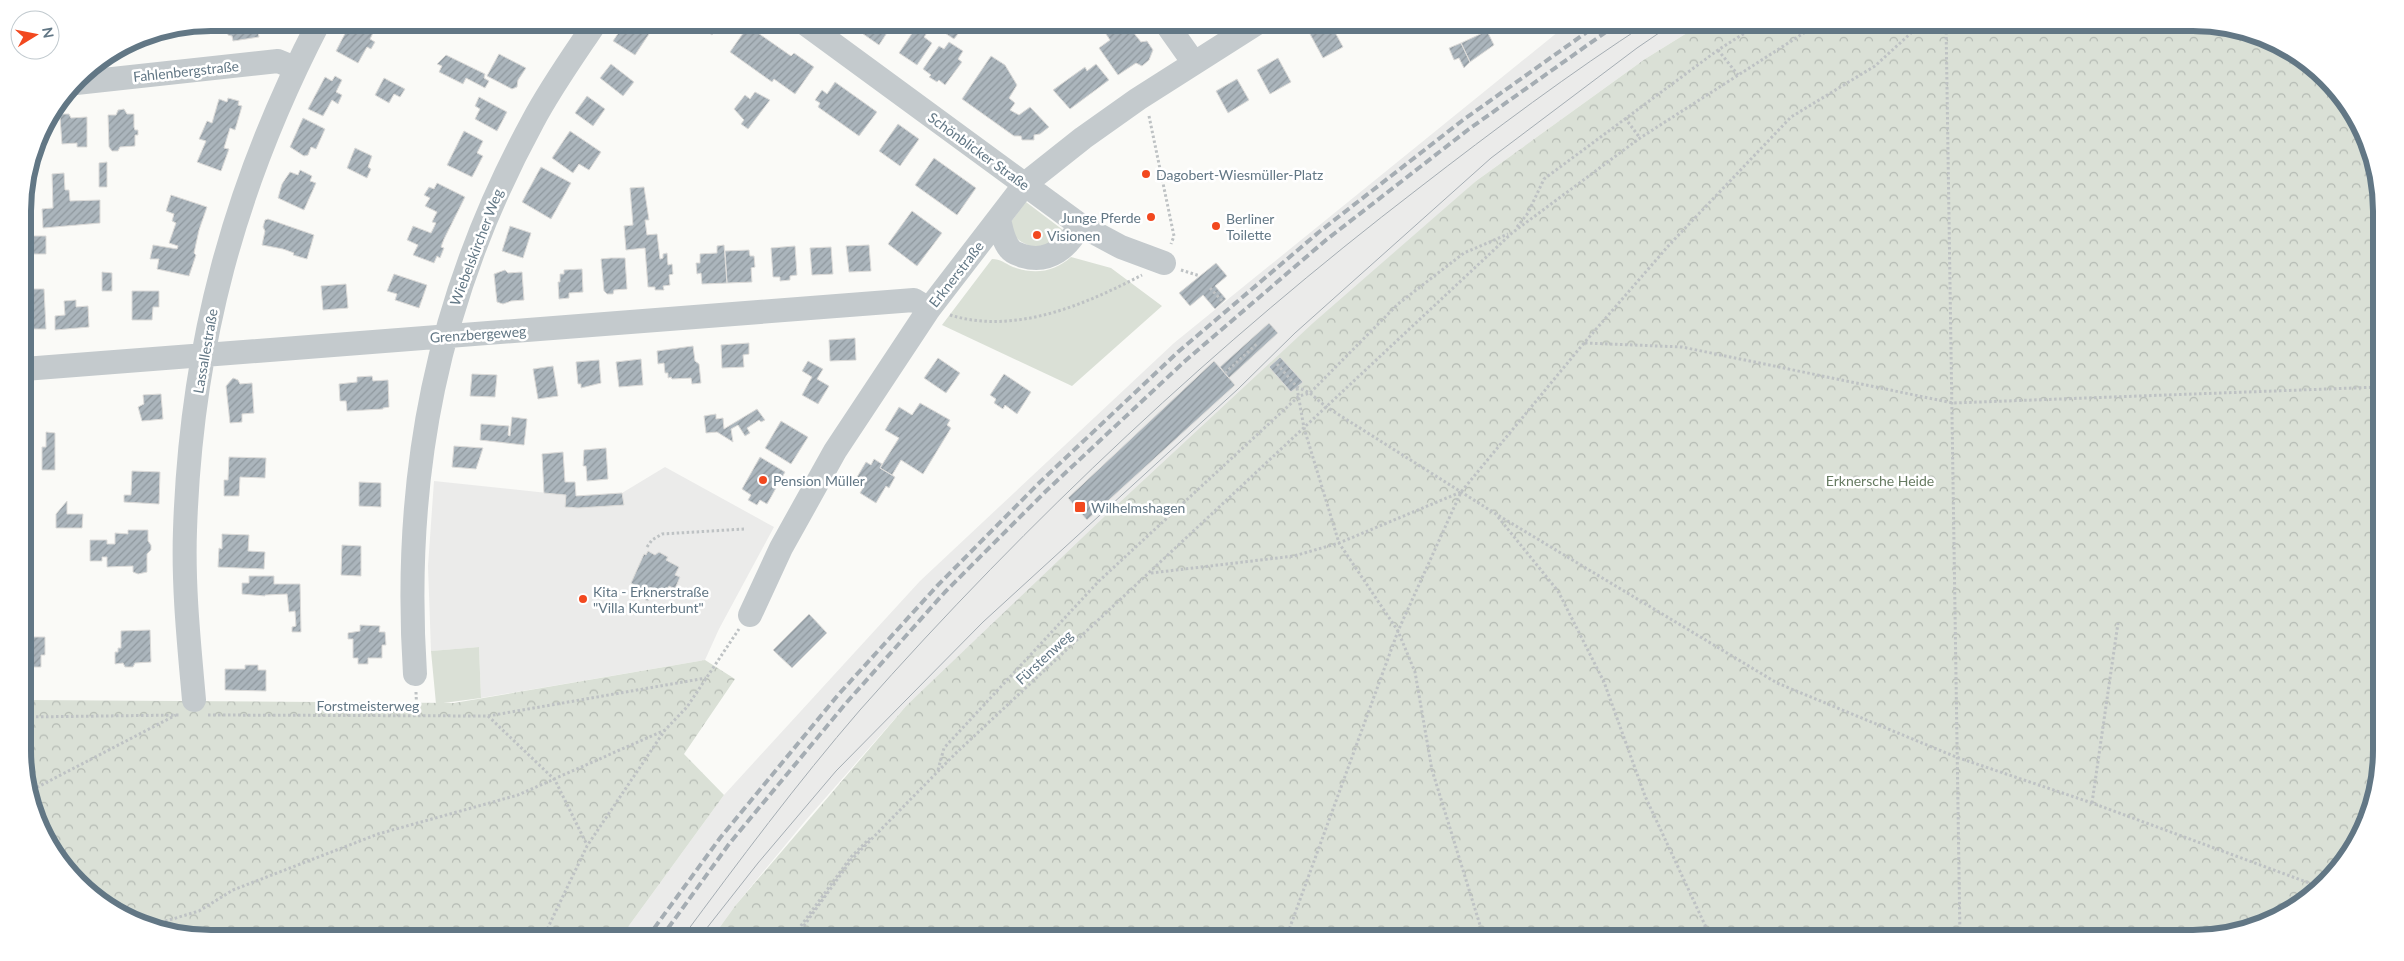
<svg xmlns="http://www.w3.org/2000/svg" width="2404" height="961" font-family="Lato,sans-serif">
  <style>
    .built { fill: #ebebea }
    .green { fill: #dae0d6 }
    .forest { fill: url(#forest-crowns) }
    .building { fill: url(#building-hatch); stroke: #dcdbd9 }
    .lines { fill: none; stroke-linecap: round; stroke-linejoin: round }
    .path { stroke: #bec2c4; stroke-width: 3; stroke-dasharray: 2.5 2.5; stroke-linecap: butt }
    .minor { stroke: #c4cacd; stroke-width: 24 }
    .tram { stroke: #a5adb3; stroke-width: 1 }
    .rail { stroke: #a5adb3; stroke-width: 4; stroke-dasharray: 8 4; stroke-linecap: butt }
    .poi-dot { fill: #f2481f; stroke: #fff; stroke-width: 2 }
    .labels { text-anchor: middle; dominant-baseline: central; stroke-width: 5; stroke-linejoin: round; paint-order: stroke }
    .street-label { font-size: 14px; fill: #627785; stroke: #fff }
    .poi-label { font-size: 14px; fill: #627785; stroke: #fff; text-anchor: start }
    .park-label { font-size: 14px; fill: #677b62; stroke: #fff }
    .rim { fill: none; stroke: #627785; stroke-width: 6 }
  </style>
  <defs>
    <pattern id="forest-crowns" width="20" height="18" patternUnits="userSpaceOnUse" patternTransform="scale(1.25)"><rect width="20" height="18" fill="#dae0d6"/><path d="M2 6a3 3 0 1 1 6 0M12 15a3 3 0 1 1 6 0" fill="none" stroke="#b4bab3"/></pattern>
    <pattern id="building-hatch" width="6" height="6" patternUnits="userSpaceOnUse" patternTransform="scale(1.25)"><rect width="6" height="6" fill="#abb5bc"/><path d="M-1 1l2-2M0 6l6-6M5 7l2-2" fill="none" stroke="#8f989e"/></pattern>
  </defs>
  <rect width="100%" height="100%" fill="#fafaf7"/>
  <path class="built" d="M1569,23H1703L1645,59L1476,181L906,706L806,820L735,906L712,938H620L724,795L920,581L1174,343Z
    M665,467L774,527L719,629L705,660L481,698L479,647L431,651L428,566L434,481L566,495L565,507L578,508L624,505L622,493Z"/>
  <path class="green" d="M1026,202L1063,230L1060,240L1041,250C1025,244 1013,242 1010,223Z
    M1071,257L1111,268L1162,306L1072,386L942,325L992,259C1001,259 1004,263 1013,267C1035,275 1054,272 1071,257Z
    M479,647L481,698L436,704L431,651Z"/>
  <path class="forest" d="M2193,22L2254,33L2298,54L2342,96L2367,139L2380,186L2381,750L2371,811L2343,865L2308,900L2254,928L2205,938H712L735,906L906,706L1104,517L1313,323L1476,181L1645,59L1703,23Z
    M705,660L735,679L684,754L724,795L620,938H211L150,928L106,907L69,874L42,833L26,787V700L454,703Z"/>
  <path class="building" d="M231,22H265L266,29L258,32L259,37L233,41L232,36L228,35L227,29L231,26Z
    M351,22H357L374,31L370,39L375,42L371,49L367,47L358,63L336,51Z
    M626,22H632L649,34L635,55L613,41Z
    M695,22H721L712,35Z
    M846,22H894L879,45Z
    M943,22H962L965,25L954,39L939,29Z
    M1116,22H1125L1141,42L1147,41L1153,50L1149,60L1142,66L1136,63L1118,75L1099,48L1110,40L1104,31Z
    M919,23L929,30L924,37L932,43L917,65L899,53Z
    M1330,23L1343,47L1323,58L1310,34Z
    M748,26L791,56L794,53L814,67L795,94L774,79L772,82L730,52Z
    M1487,31L1494,45L1470,62L1461,43Z
    M949,42L963,51L958,59L962,62L945,85L939,80L937,82L929,77L931,75L923,69L939,46L944,49Z
    M1461,43L1470,62L1464,68L1459,58L1454,60L1449,48Z
    M499,54L526,68L518,80L517,87L512,89L487,76Z
    M446,55L485,74L484,78L489,81L485,88L466,78L463,84L439,72L442,66L437,64Z
    M991,56L1005,65L1017,85L1009,98L1015,103L1010,110L1019,115L1030,107L1049,127L1040,134L1034,135V140H1022L1021,136H1014L962,99Z
    M1278,58L1291,82L1270,94L1257,70Z
    M611,64L634,82L623,96L600,78Z
    M1096,64L1109,80L1070,109L1053,90L1085,67L1087,71Z
    M335,76L342,80L336,92L342,95L338,104L332,100L323,116L308,109L325,77L332,81Z
    M384,78L405,89L400,97L394,94L389,103L375,95Z
    M1237,79L1249,100L1228,113L1216,91Z
    M835,82L877,112L859,136L818,107L820,103L815,100L822,90L827,94Z
    M755,92L770,100L748,129L741,124L744,120L734,109L745,95L750,99Z
    M587,96L605,109L593,126L575,113Z
    M479,97L507,112L497,131L475,119L480,109L475,106Z
    M228,98L239,101L238,105L242,106L235,130L230,128L224,148L229,149L221,171L197,162L206,141L199,139L207,121L212,123L219,99L227,102Z
    M124,109L127,114H134V127L135,130H138V135H135V146L120,147L118,151H112L109,147L108,115H116L118,110Z
    M62,114H69L71,118L87,117V147H77V143L62,144L60,117Z
    M303,118L325,129L316,149L311,147L308,155L304,156L290,147Z
    M898,124L919,139L900,166L879,151Z
    M464,131L483,141L477,153L483,156L472,177L447,165Z
    M570,131L601,152L589,170L579,164L573,173L552,158Z
    M355,148L372,156L368,167L371,169L367,178L347,168Z
    M934,158L976,188L957,215L915,185Z
    M107,162V187H99V163Z
    M541,167L571,183L551,219L522,202Z
    M300,170L312,176L310,181L316,183L304,210L278,198L282,184L290,172L298,175Z
    M64,173L65,190H69L70,201L100,200V223L43,228L42,209L53,208L52,174Z
    M437,183L465,197L444,239L441,247L444,248L440,258L437,256L434,263L413,255L418,245L407,240L413,226L431,233L436,223L432,222L437,212L425,206L430,198L424,195L429,187L434,189Z
    M644,187L649,220H645L647,235L657,234L660,259L663,258V254L667,253L668,265L672,264L673,274L669,275L670,285L663,286L664,290H655V287H648L645,248L626,250L624,226L633,225L630,188Z
    M171,195L207,207L199,230L194,253L196,255L189,276L157,269L159,259H150L153,245L177,249L178,246L169,243L176,223L172,221L174,214L166,211Z
    M912,211L942,233L917,266L888,244Z
    M268,219L314,235L307,259L293,255L294,253L283,249L262,245L265,231L263,227L265,220Z
    M510,226L531,233L523,258L502,251Z
    M28,236H46V254H29Z
    M724,245L727,283L702,284L701,273L697,274L696,263H700V254L717,253V246Z
    M869,245L871,271L849,272L846,246Z
    M795,246L797,275L790,276V280L780,281V277H773L771,248Z
    M831,247L833,274L812,275L810,248Z
    M749,250L750,256H754L755,267L751,268L752,282L727,283L725,251Z
    M611,258H625L627,289L614,290L613,294H607L604,291L601,259Z
    M1216,263L1227,276L1215,286L1226,299L1215,309L1203,295L1190,306L1179,293Z
    M582,269L583,292L569,293V298L559,299L558,282H560V274H564V270Z
    M505,270L508,273L522,272L524,300L511,301L503,304L497,302L494,274Z
    M102,272L112,273V291H102Z
    M394,274L427,285L419,308L395,300L397,294L387,291Z
    M346,284L348,308L323,310L321,286Z
    M23,289H44L46,329H24Z
    M132,291H159V307H153L152,320H132Z
    M76,300V307L88,306L89,327L55,330V316L65,315L64,301Z
    M1269,323L1278,333L1229,378L1220,367Z
    M855,338L856,360L830,361L829,340Z
    M749,343V354L743,355L744,367L722,368L721,345Z
    M693,346L695,361L699,364L701,383L692,384L691,378L672,379L671,377L668,378V373H665L664,363L658,364L657,351Z
    M1280,357L1303,382L1291,392L1269,367Z
    M938,358L960,373L946,393L924,378Z
    M641,359L643,385L619,387L616,362Z
    M599,360L601,383L581,388V384H578L576,362Z
    M808,361L823,369L817,379L829,386L818,404L802,395L812,377L802,371Z
    M1214,361L1235,385L1087,520L1068,498Z
    M553,366L558,396L538,399L533,369Z
    M472,374L497,375L495,397L470,396Z
    M1004,374L1031,392L1017,414L1005,405L1003,409L994,403L996,399L990,395Z
    M372,376L373,381L388,380L389,407L383,408V409L347,411L346,401H340L339,384L357,382V377Z
    M233,378L238,380L240,384L252,383L254,413L242,414V422L230,423L226,386Z
    M161,394L163,419L142,421L138,407L144,404L143,395Z
    M30,402L31,429L24,430V403Z
    M920,403L950,420L947,425L951,428L923,474L901,460L892,475L880,468L899,438L885,430L899,407L912,415Z
    M757,409L765,420L761,422L759,420L747,428L750,433L745,436L738,425L731,429L733,442L717,432L706,433L704,416L716,414V419L723,418L724,429Z
    M512,417L527,419L524,445L480,440L481,424L509,426L508,435L510,436Z
    M781,421L808,437L791,464L765,448Z
    M46,432L55,433V470H42V447H46Z
    M454,446L483,448L476,469L452,467Z
    M606,448L608,479L587,481L586,466H583L584,450Z
    M563,452L565,482H575L576,496L622,493L624,505L578,508L565,507L566,495L544,493L542,454Z
    M229,457L266,458L265,478L240,477L239,496H224V480H228Z
    M760,457L785,472L767,504L760,500L757,505L748,500L751,495L742,489Z
    M874,459L882,464L880,468L895,477L889,488L886,486L876,503L860,493L863,488L854,482L866,462L871,465Z
    M132,471L160,472L159,504L124,502V495H131Z
    M359,482L381,483V507L359,506Z
    M67,501V514H83L82,528H56V514Z
    M128,530H148V541L151,545V550L147,554V572L138,574L133,572V566L107,567V557H102V561H90V540H107V544H115V533L128,534Z
    M222,534L249,535L248,551L265,552L264,569L218,567L219,548L222,549Z
    M342,545L361,546V576L341,575Z
    M648,551L655,555L659,552L666,556L668,557L666,560L679,567L675,575L680,577L675,589L669,586L663,599L652,594L648,601L632,594L636,586L631,583L644,554L646,555Z
    M249,576H274V584H300L301,632H292V627L296,626L295,611L289,612L287,594L265,595V596L242,594V583H249Z
    M809,614L827,633L792,668L773,650Z
    M360,625L380,626L379,632H385L386,645H382V658H368V664H358V658H353V639H348V633L360,631Z
    M150,630L151,662L135,663L133,667H125L123,663L115,664V652H118V648H121V631Z
    M25,637H45V655H41V667H27Z
    M245,665H258V670H266V691L225,690V669H245Z"/>
  <g class="lines">
    <path class="path" d="M1946,22L1960,938
      M1718,50L1738,75
      M1149,116L1174,236L1171,244
      M1625,118L1640,138
      M1517,227L1528,213L1544,179L1718,50L1762,22
      M1181,270L1200,276
      M1210,288L1223,302
      M950,315C1015,335 1084,305 1142,275
      M1585,343L1682,347L1953,403L2380,387
      M1277,364L1297,387L1310,393L1325,406L1496,514L1777,683L1956,757L2092,803L2320,887
      M1225,373L1258,343
      M1297,388L1304,428L1339,543L1398,631L1415,672L1432,770L1484,938
      M1498,517L1558,591L1604,682L1645,796L1711,938
      M647,547L652,540L662,534L744,529
      M1151,573L1294,556L1339,543L1461,492
      M416,692L417,716
      M208,715L488,716L706,678
      M488,716L555,780L587,845
      M26,717L181,715
      M938,770L944,748L1099,581L1299,396L1310,393L1398,304L1464,253L1508,234
      M28,792L176,715
      M2092,803L2118,623
      M146,927L199,911L233,890L378,834L518,795L665,730
      M543,938L587,846L665,730L687,707L739,629
      M792,938L851,857L870,838
      M795,938L852,859L955,754L1512,233L1640,138L1821,22
      M1286,938L1398,631L1461,492L1584,343L1670,244L1791,117L1875,66L1923,22"/>
    <path class="minor" d="M803,22L1080,225L1121,247L1164,263
      M1165,22L1194,63
      M76,83L278,61L295,68
      M999,219C1001,228 1003,241 1010,249C1013,253 1018,254 1023,256C1050,264 1068,247 1080,225
      M24,369L914,300L929,309
      M750,615L781,548L835,451L929,309L1025,184L1083,138L1138,99L1259,22
      M415,674C402,475 437,297 533,121C551,87 574,55 596,22
      M194,700C189,643 183,587 185,530C191,346 234,186 319,22"/>
    <path class="tram" d="M682,938C739,861 797,783 860,710C1029,519 1217,343 1419,188C1494,130 1570,73 1649,22
      M699,938L758,863L836,771L983,622L1238,389L1295,333L1491,158L1637,48L1675,22"/>
    <path class="rail" d="M647,938L720,838L838,695L937,586L1039,483L1178,352L1319,232L1463,120L1601,22
      M661,938L729,844L847,702L945,592L1046,491L1185,361L1326,240L1469,129L1620,22"/>
  </g>
  <g class="poi-dot">
    <circle cx="1146" cy="174" r="5"/>
    <circle cx="1151" cy="217" r="5"/>
    <circle cx="1216" cy="226" r="5"/>
    <circle cx="1037" cy="235" r="5"/>
    <circle cx="763" cy="480" r="5"/>
    <rect x="1074" y="501" width="12" height="12" rx="2.5"/>
    <circle cx="583" cy="599" r="5"/>
  </g>
  <g class="labels">
    <g class="street-label">
      <text transform="translate(186 71) rotate(-6)">Fahlenbergstraße</text>
      <text transform="translate(979 151) rotate(36)">Schönblicker Straße</text>
      <text transform="translate(476 247) rotate(-69)">Wiebelskircher Weg</text>
      <text transform="translate(956 274) rotate(-52)">Erknerstraße</text>
      <text transform="translate(478 334) rotate(-4)">Grenzbergeweg</text>
      <text transform="translate(205 351) rotate(-80)">Lassallestraße</text>
      <text transform="translate(1044 657) rotate(-43)">Fürstenweg</text>
      <text x="368" y="705">Forstmeisterweg</text>
    </g>
    <g class="poi-label">
      <text x="1156" y="174">Dagobert-Wiesmüller-Platz</text>
      <text x="1141" y="217" text-anchor="end">Junge Pferde</text>
      <text x="1226" y="218">Berliner<tspan x="1226" dy="16">Toilette</tspan></text>
      <text x="1047" y="235">Visionen</text>
      <text x="773" y="480">Pension Müller</text>
      <text x="1091" y="507">Wilhelmshagen</text>
      <text x="593" y="591">Kita - Erknerstraße<tspan x="593" dy="16">"Villa Kunterbunt"</tspan></text>
    </g>
    <g class="park-label">
      <text x="1880" y="480">Erknersche Heide</text>
    </g>
  </g>
  <path d="M0 0H2404V961H0ZM211 31H2193A180 180 0 0 1 2373 211V750A180 180 0 0 1 2193 930H211A180 180 0 0 1 31 750V211A180 180 0 0 1 211 31Z" fill="#fff" fill-rule="evenodd"/>
  <path class="rim" d="M211 31H2193A180 180 0 0 1 2373 211V750A180 180 0 0 1 2193 930H211A180 180 0 0 1 31 750V211A180 180 0 0 1 211 31Z"/>
  <g transform="translate(35 35) rotate(80)"><circle r="24" fill="#ffffff" stroke="#c0c9ce"/>
  <path d="M0-4L9 19L0 12L-9 19Z" fill="#f2481f"/>
  <text y="-8" font-size="14" font-weight="bold" text-anchor="middle" fill="#627785">N</text>
  </g>
</svg>
